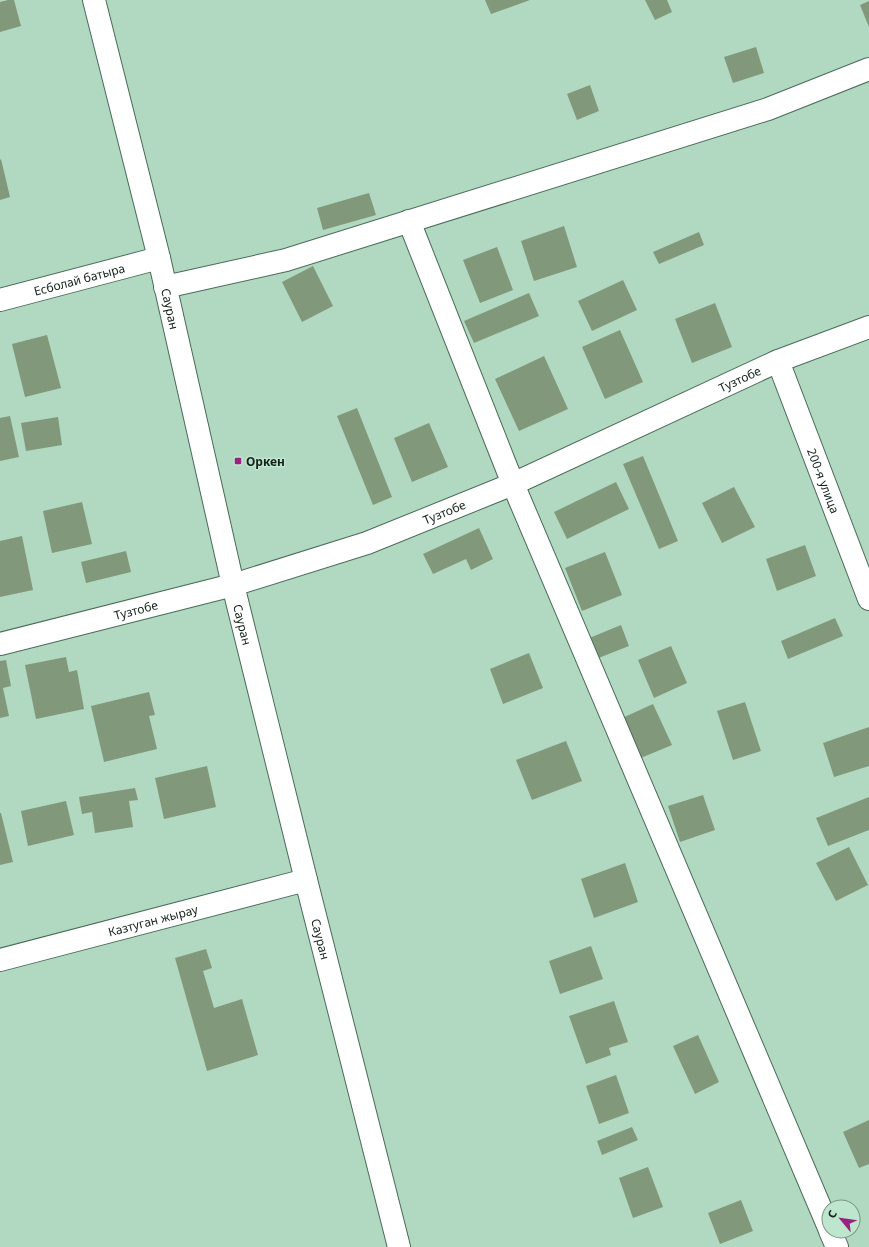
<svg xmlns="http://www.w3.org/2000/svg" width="869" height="1247" font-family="'Noto Sans',sans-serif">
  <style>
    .building { fill: #81997a }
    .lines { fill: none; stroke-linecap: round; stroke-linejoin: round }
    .street-casing { stroke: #496c57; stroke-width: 24 }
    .street { stroke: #fff; stroke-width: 22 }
    .poi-dot { fill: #992480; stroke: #bee5cd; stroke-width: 1.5 }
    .labels { text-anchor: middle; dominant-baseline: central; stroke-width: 3; stroke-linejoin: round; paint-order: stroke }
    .street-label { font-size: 12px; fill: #132119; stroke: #bee5cd }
    .poi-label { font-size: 12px; font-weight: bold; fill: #132119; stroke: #bee5cd; text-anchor: start }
  </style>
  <rect width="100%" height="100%" fill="#b1d8c0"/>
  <path class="building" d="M8,0H14L21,26L0,32V2Z
    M485,0H530L491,14Z
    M645,0H667L672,12L655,20Z
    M869,1V27L860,5Z
    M756,47L764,73L733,83L724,57Z
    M590,85L599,111L577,120L567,94Z
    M1,159L10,197L0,200V160Z
    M369,193L376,215L323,230L317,208Z
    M564,226L577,267L534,281L521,241Z
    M699,232L704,245L659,264L653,252Z
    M497,247L513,290L480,303L463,260Z
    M313,266L333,306L302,322L282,282Z
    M623,280L637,310L592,331L578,301Z
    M529,293L539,316L474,343L464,321Z
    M715,303L732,347L692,363L675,319Z
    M620,330L643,382L605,399L582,347Z
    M47,335L61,388L25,397L12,344Z
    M544,356L568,409L519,431L495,379Z
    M357,408L392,497L373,505L337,416Z
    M10,416L19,457L0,461V418Z
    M58,417L62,445L26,451L21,423Z
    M429,423L448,467L412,482L394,438Z
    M643,456L678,541L659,549L623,464Z
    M616,482L629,509L567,539L554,512Z
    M734,487L755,527L722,543L702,503Z
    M82,502L92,544L52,553L43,511Z
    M479,528L493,559L471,570L466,559L433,574L423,554Z
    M22,536L33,590L0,597V541Z
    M805,545L816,576L777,591L766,559Z
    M126,551L131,572L86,583L81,562Z
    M605,552L622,595L582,611L565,568Z
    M835,618L843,636L788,659L781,641Z
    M621,625L629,646L596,659L587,639Z
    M671,646L687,683L654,698L638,660Z
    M529,653L543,688L503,704L490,669Z
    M66,657L69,672L77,670L84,709L36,719L25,665Z
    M6,660L11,686L3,688L9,716L0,718V661Z
    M149,692L155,715L149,716L157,749L104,762L91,706Z
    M745,702L761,751L733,760L717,711Z
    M653,704L672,745L636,760L618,720Z
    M869,727V766L834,777L823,743Z
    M566,741L582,781L532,800L516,760Z
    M207,766L216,807L164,819L155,778Z
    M135,788L138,800L129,801L133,827L95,833L92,812L82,814L79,797Z
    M703,795L715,830L680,842L668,806Z
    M869,797V830L828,846L816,818Z
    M66,801L74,835L28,846L21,811Z
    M0,813H1L13,862L0,865Z
    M849,847L868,885L836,901L816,863Z
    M625,863L638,902L594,918L581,879Z
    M591,946L603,979L560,994L549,961Z
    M206,949L212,968L203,971L214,1008L242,999L258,1055L207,1071L175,958Z
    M614,1001L628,1042L609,1048L611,1055L586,1064L569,1016Z
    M698,1035L719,1082L695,1094L673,1046Z
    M616,1075L629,1113L599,1124L586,1086Z
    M869,1120V1164L859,1168L843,1132Z
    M632,1127L638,1140L602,1155L597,1141Z
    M648,1167L663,1207L633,1218L619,1178Z
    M741,1200L753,1231L720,1244L708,1213Z"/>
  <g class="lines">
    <g class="street-casing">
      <g id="street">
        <path id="s1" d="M94,0L159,258L233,585L306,880L399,1247"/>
        <path d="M409,221L513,484L829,1228"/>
        <path d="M165,287L286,260L768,109L869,69"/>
        <path id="s2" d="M0,300L159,258"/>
        <path id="s3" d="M778,361L869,599"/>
        <path id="s4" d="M0,644L233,585L367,543L513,484L778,361L869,327"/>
        <path id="s5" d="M0,960L306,880"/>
        <path d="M830,1231L837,1247"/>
      </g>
    </g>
    <use href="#street" class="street"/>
  </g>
  <rect class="poi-dot" x="234" y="457" width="8" height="8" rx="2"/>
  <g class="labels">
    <g class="street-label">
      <text stroke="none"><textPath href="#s2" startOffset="82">Есболай батыра</textPath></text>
      <text stroke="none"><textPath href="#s1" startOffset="318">Сауран</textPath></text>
      <text stroke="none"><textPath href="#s4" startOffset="788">Тузтобе</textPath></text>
      <text stroke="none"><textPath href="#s3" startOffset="128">200-я улица</textPath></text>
      <text stroke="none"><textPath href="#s4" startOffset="464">Тузтобе</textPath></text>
      <text stroke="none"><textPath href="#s4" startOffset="140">Тузтобе</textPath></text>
      <text stroke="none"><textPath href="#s1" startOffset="642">Сауран</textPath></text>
      <text stroke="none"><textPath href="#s5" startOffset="158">Казтуган жырау</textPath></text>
      <text stroke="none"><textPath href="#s1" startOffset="966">Сауран</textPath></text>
    </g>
    <g class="poi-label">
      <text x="246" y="461">Оркен</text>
    </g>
  </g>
  <g transform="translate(841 1219) rotate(299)"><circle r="19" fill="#bee5cd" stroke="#7a9785"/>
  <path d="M0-3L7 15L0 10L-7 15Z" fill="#992480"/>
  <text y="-6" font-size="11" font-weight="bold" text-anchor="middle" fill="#132119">С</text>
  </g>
</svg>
